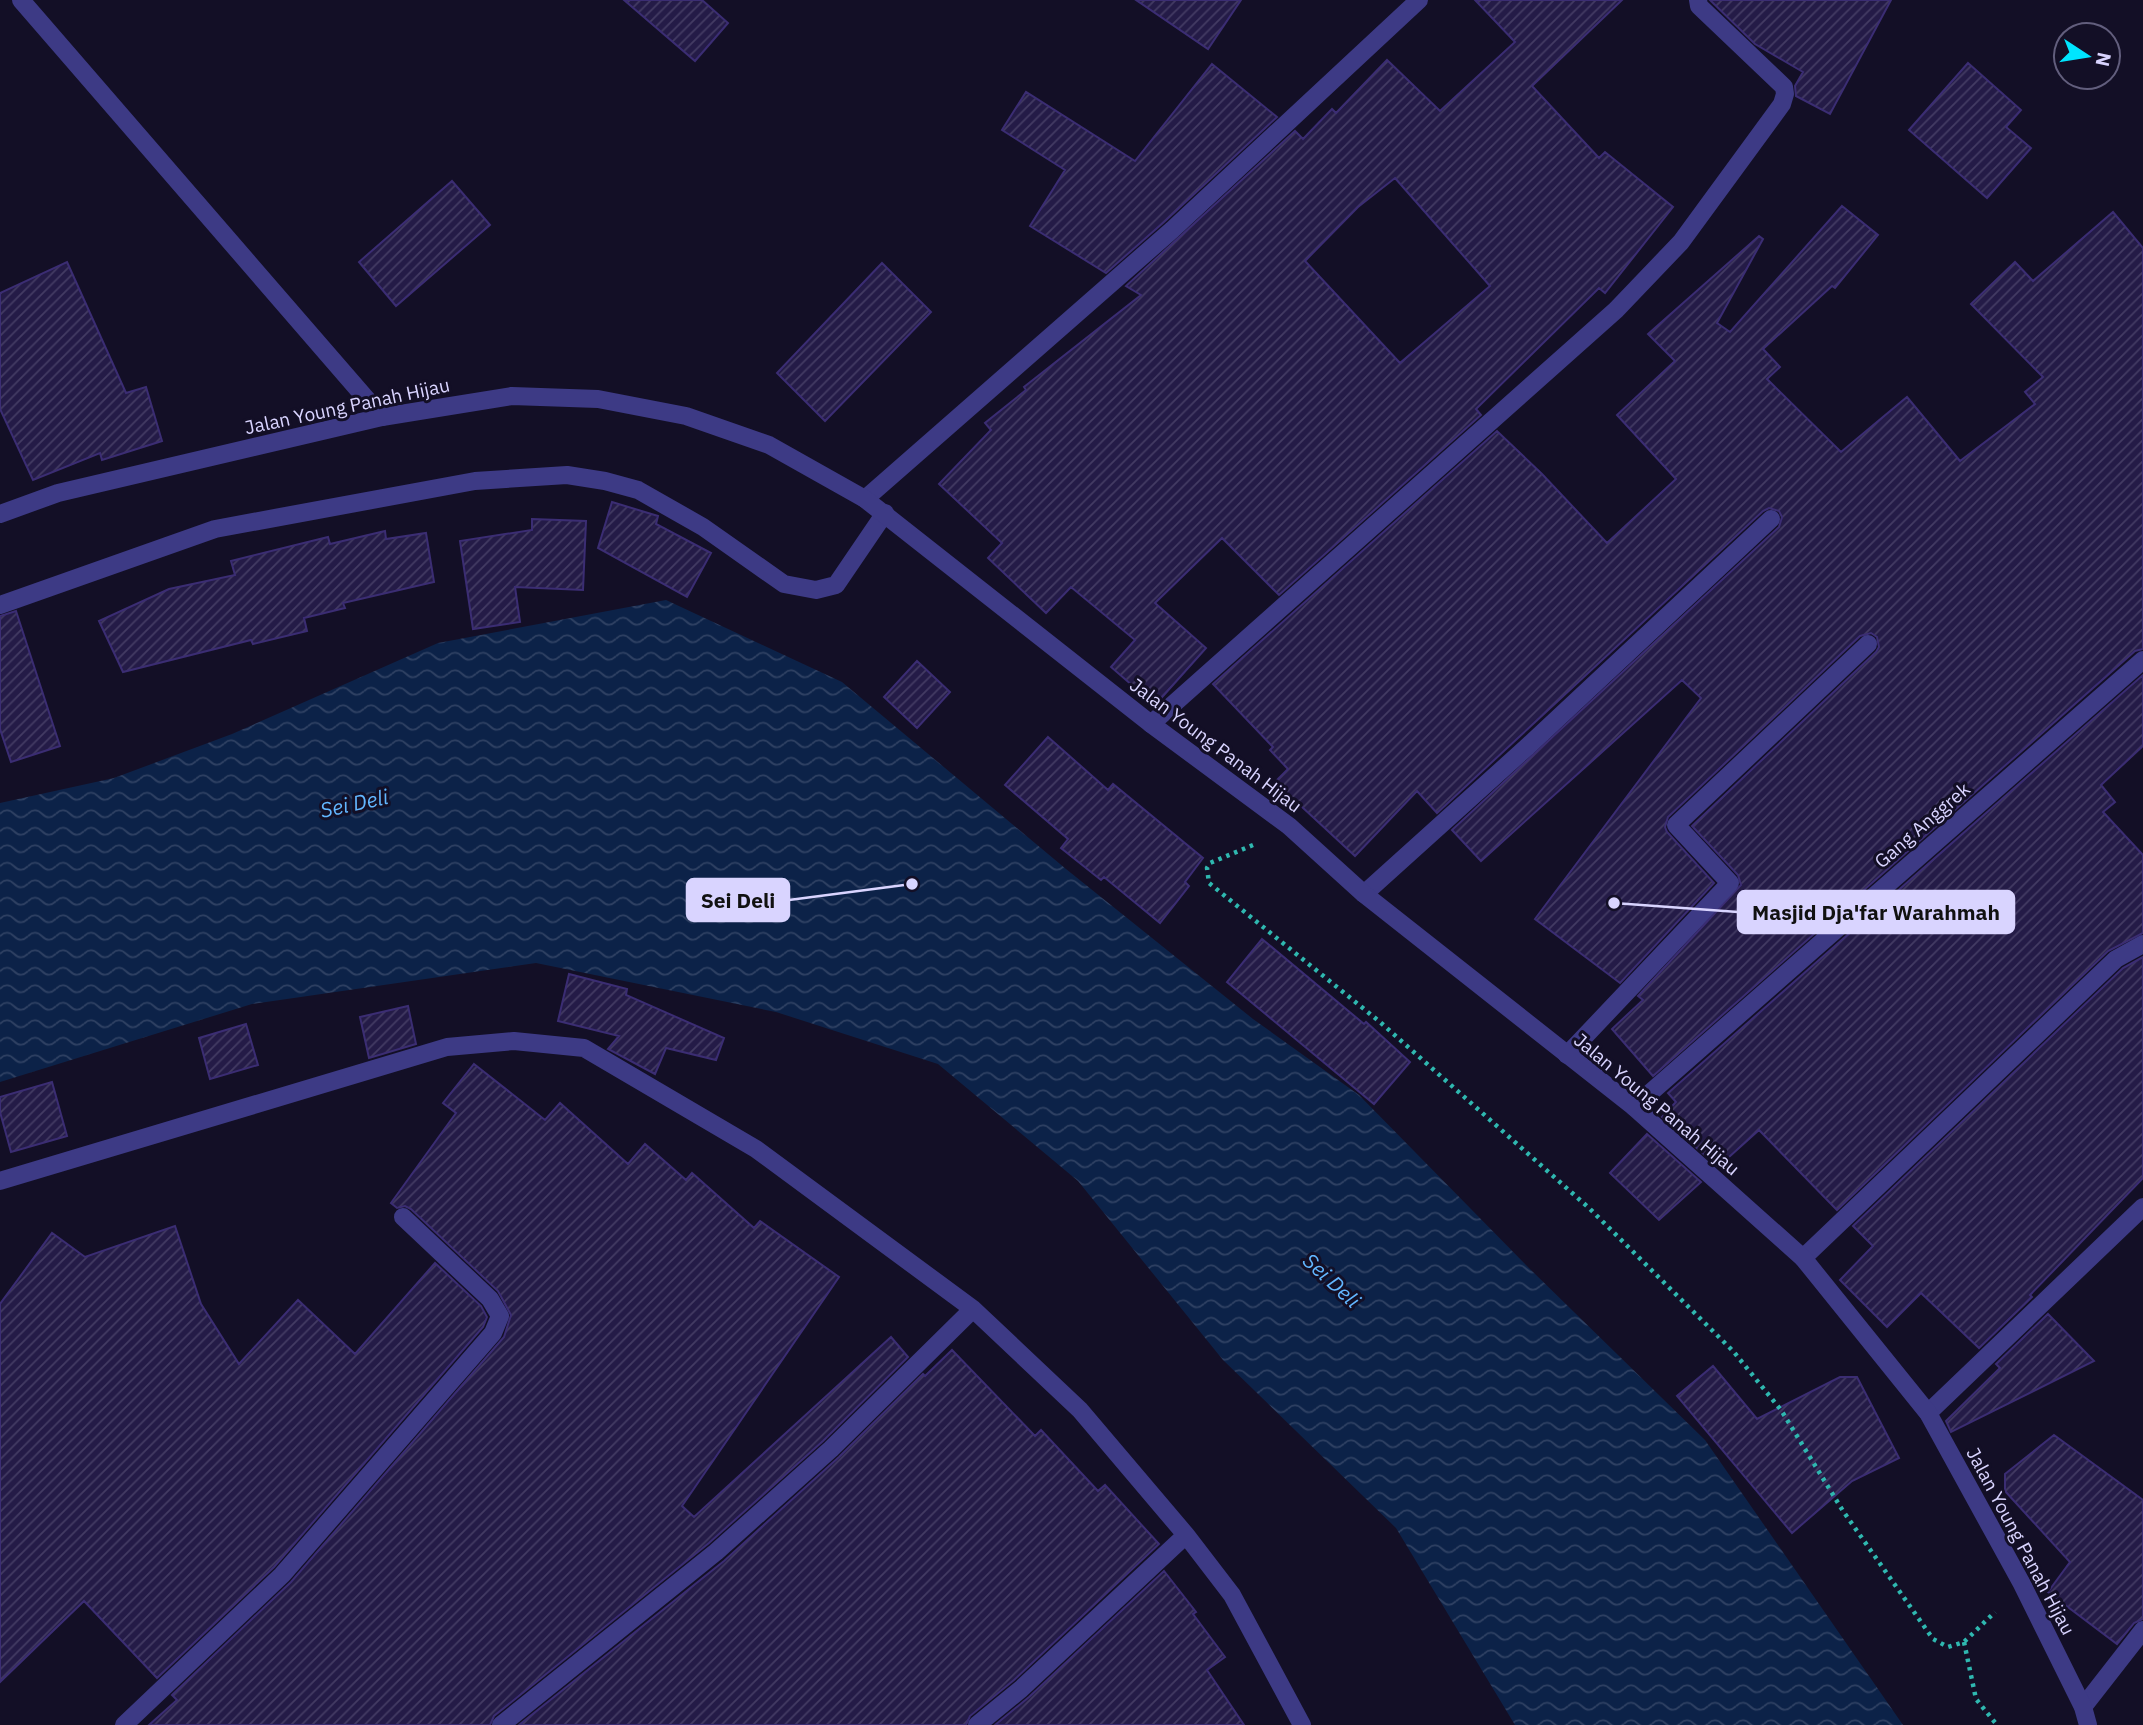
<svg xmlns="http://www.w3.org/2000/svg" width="2143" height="1725" font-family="'IBM Plex Sans',sans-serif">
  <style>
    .water { fill: url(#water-waves) }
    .building { fill: url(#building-hatch); stroke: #3b2d73; stroke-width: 2; fill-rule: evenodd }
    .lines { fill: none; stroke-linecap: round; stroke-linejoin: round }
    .path { stroke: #2fb8b0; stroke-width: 4.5; stroke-dasharray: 3.5 5; stroke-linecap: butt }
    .minor { stroke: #3d3a85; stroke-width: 18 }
    .tertiary { stroke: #3d3a85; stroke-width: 18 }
    .labels { text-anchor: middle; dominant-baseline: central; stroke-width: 6; stroke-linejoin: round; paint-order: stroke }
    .street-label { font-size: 19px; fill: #d9d4ff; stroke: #130f26 }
    .water-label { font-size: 21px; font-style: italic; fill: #62b6ff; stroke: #130f26 }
    .leader { fill: none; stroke: #d9d4ff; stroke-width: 2.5 }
    .callout-dot { fill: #d9d4ff; stroke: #130f26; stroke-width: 2.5 }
    .callout { fill: #d9d4ff; stroke: #d9d4ff; stroke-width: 2.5 }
    .callout-label { font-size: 21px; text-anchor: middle; font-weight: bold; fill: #111 }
  </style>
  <defs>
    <pattern id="water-waves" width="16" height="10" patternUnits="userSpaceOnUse" patternTransform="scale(1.75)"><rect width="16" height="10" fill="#0c2248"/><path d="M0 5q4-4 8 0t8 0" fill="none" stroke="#2f4163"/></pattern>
    <pattern id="building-hatch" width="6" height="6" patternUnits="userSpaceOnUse" patternTransform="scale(1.75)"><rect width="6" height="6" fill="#241b47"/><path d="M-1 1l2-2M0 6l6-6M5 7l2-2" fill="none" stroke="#433b63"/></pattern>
  </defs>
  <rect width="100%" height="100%" fill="#130f26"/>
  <path class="water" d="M666,600L842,682L1066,869L1253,1019L1359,1095L1531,1270L1705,1440L1903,1725H1515L1396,1528L1223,1360L1078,1181L938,1064L776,1012L536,963L252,1004L0,1082V803L114,778L232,734L438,643Z"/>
  <path class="building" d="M624,0H702L728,23L695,61Z
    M1136,0H1241L1208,49Z
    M1475,0H1622L1532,86L1599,158L1605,152L1673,207L1605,293L1599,288L1476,409L1481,415L1279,595L1222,538L1155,603L1206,648L1155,705L1111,667L1135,640L1071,587L1046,613L988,558L1002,543L939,484L991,430L985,423L1026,390L1024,387L1141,295L1126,286L1295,131L1303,139L1332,109L1336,113L1387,60L1440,111L1515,42ZM1395,178L1490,286L1400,363L1305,261L1358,207Z
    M1710,0H1891L1830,114L1796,96L1795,86L1803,72L1755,44Z
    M1968,63L2021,110L2006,127L2031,148L1987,198L1909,130Z
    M1212,64L1277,117L1164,222L1106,273L1030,226L1065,170L1002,130L1026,92L1135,161Z
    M452,181L490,225L396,306L359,262Z
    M1842,206L1878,235L1835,288L1832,286L1763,349L1780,367L1767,379L1841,452L1907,397L1960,461L2035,404L2025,392L2043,377L1971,304L2015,262L2033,281L2113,212L2143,248V649L2135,651L1653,1076L1612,1029L1643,1000L1638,996L1741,885L1738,875L1692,826L1876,652L1879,647L1877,637L1871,633L1860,636L1668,817L1665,827L1667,832L1714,883L1620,983L1535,919L1701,698L1682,680L1481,861L1452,830L1779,527L1782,517L1779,511L1769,508L1763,511L1437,813L1417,791L1355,856L1275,782L1288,769L1270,750L1273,747L1213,684L1497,431L1542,474L1607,543L1676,479L1617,415L1675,361L1648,334L1759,236L1763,239L1717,323L1730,332Z
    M67,262L126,393L146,387L162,441L102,460L100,453L33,480L0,409V293Z
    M882,263L931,312L825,421L777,373Z
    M612,502L658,516L656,524L711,553L687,597L598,548Z
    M532,519L586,521L583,590L515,587L520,622L473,629L460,541L532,530Z
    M385,531L386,539L426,533L434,582L343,603L345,608L304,618L307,631L253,644L251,640L123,672L99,621L169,589L235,575L231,561L328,537L330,544Z
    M16,611L60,746L11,762L0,729V616Z
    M917,661L950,692L917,728L884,697Z
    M2143,675V746L2101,785L2115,802L2103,812L2143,855V933L2108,951L1837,1210L1759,1130L1718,1167L1662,1117L1676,1102L1668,1093Z
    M1048,737L1108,790L1113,784L1203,858L1185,882L1189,886L1160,923L1104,877L1101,880L1061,848L1068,839L1005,785Z
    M1262,939L1364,1024L1366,1022L1410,1062L1374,1104L1227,982Z
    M2143,957V1178L2030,1295L2032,1297L1979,1348L1921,1293L1887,1327L1840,1280L1873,1246L1853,1226L2123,968Z
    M569,974L627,989L626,995L724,1038L716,1060L666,1048L655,1074L608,1049L619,1036L558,1021Z
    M408,1006L416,1044L369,1058L360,1017Z
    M246,1024L258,1065L210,1079L199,1038Z
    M474,1064L545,1120L560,1103L628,1164L645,1144L686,1180L692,1173L754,1228L760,1221L839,1277L682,1506L694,1517L891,1337L908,1357L823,1441L709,1543L494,1716L490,1725H149L177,1700L172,1695L291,1582L504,1337L511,1315L498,1291L411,1209L405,1206L397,1208L391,1203L456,1113L443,1103Z
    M52,1082L67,1136L11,1152L0,1112V1097Z
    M1647,1134L1701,1182L1659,1220L1610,1173Z
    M175,1226L201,1304L239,1364L298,1300L355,1354L435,1263L481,1306L487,1317L483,1327L274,1567L157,1678L84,1601L0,1682V1304L52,1233L85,1257Z
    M2048,1314L2094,1361L1951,1432L1946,1421L2000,1368L1996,1364Z
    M952,1350L1035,1436L1041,1430L1098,1491L1105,1485L1159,1544L1014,1680L970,1716L966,1725H519L724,1561L839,1457L923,1374L925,1376Z
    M1713,1366L1757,1419L1840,1377H1857L1899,1458L1852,1481L1792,1533L1677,1396Z
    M2054,1435L2143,1500V1619L2134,1623L2117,1644L2048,1592L2070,1562L2005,1491V1474Z
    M1164,1571L1196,1612L1193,1614L1225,1657L1207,1670L1244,1725H995L1029,1697Z"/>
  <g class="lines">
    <path class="path" d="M1253,845L1210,863L1207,868L1209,883L1380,1022L1589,1208L1733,1351L1781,1410L1843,1511L1933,1639L1948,1647L1964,1642L1995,1612
      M1964,1642L1976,1699L1997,1725"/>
    <path class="minor" d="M21,0L382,417
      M865,499L1172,230L1419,0
      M0,605L215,529L475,481L567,475L605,481L638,490L703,527L784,584L816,590L836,585L885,513
      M1151,724L1616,310L1681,242L1782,104L1785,94L1784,87L1699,6L1698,0
      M1364,894L1527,747L1771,519
      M1567,1055L1730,883L1676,825L1868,644
      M1634,1107L2143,660
      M0,1181L447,1047L514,1041L584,1048L756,1149L973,1309L1080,1410L1186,1535L1232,1595L1302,1725
      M1803,1258L2116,959L2143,944
      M1928,1413L2143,1207
      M2083,1707L2143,1630
      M124,1725L282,1575L493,1333L500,1316L490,1299L403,1217
      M501,1725L716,1552L831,1449L973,1309
      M977,1725L1021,1689L1186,1535"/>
    <path class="tertiary" d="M0,514L58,493L382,417L512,396L598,399L686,416L769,445L865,499L1151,724L1289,826L1364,894L1634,1107L1803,1258L1928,1413L2022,1584L2083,1707L2088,1725"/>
  </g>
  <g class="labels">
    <g class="street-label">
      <text transform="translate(347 406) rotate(-12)">Jalan Young Panah Hijau</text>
      <text transform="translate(1216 745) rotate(37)">Jalan Young Panah Hijau</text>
      <text transform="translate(1922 825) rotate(-41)">Gang Anggrek</text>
      <text transform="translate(1657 1104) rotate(40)">Jalan Young Panah Hijau</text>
      <text transform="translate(2021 1541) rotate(62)">Jalan Young Panah Hijau</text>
    </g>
    <g class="water-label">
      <text transform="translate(354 803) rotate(-12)">Sei Deli</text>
      <text transform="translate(1332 1280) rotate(43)">Sei Deli</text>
    </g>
  </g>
  <path class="leader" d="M912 884L789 900M1614 903L1738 912"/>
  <g class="callout-dot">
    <circle cx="912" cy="884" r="7"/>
    <circle cx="1614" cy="903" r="7"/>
  </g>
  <g class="callout">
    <rect x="687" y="879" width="102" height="42" rx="7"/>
    <rect x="1738" y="891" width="276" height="42" rx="7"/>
  </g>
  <g class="callout-label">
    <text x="738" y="908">Sei Deli</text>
    <text x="1876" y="920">Masjid Dja'far Warahmah</text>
  </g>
  <g transform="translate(2087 56) rotate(102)"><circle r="33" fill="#130f26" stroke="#625e7d" stroke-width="2"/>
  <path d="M0-5L12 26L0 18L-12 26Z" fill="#00e5ff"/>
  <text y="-10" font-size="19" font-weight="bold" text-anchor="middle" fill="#d9d4ff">N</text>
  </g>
</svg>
